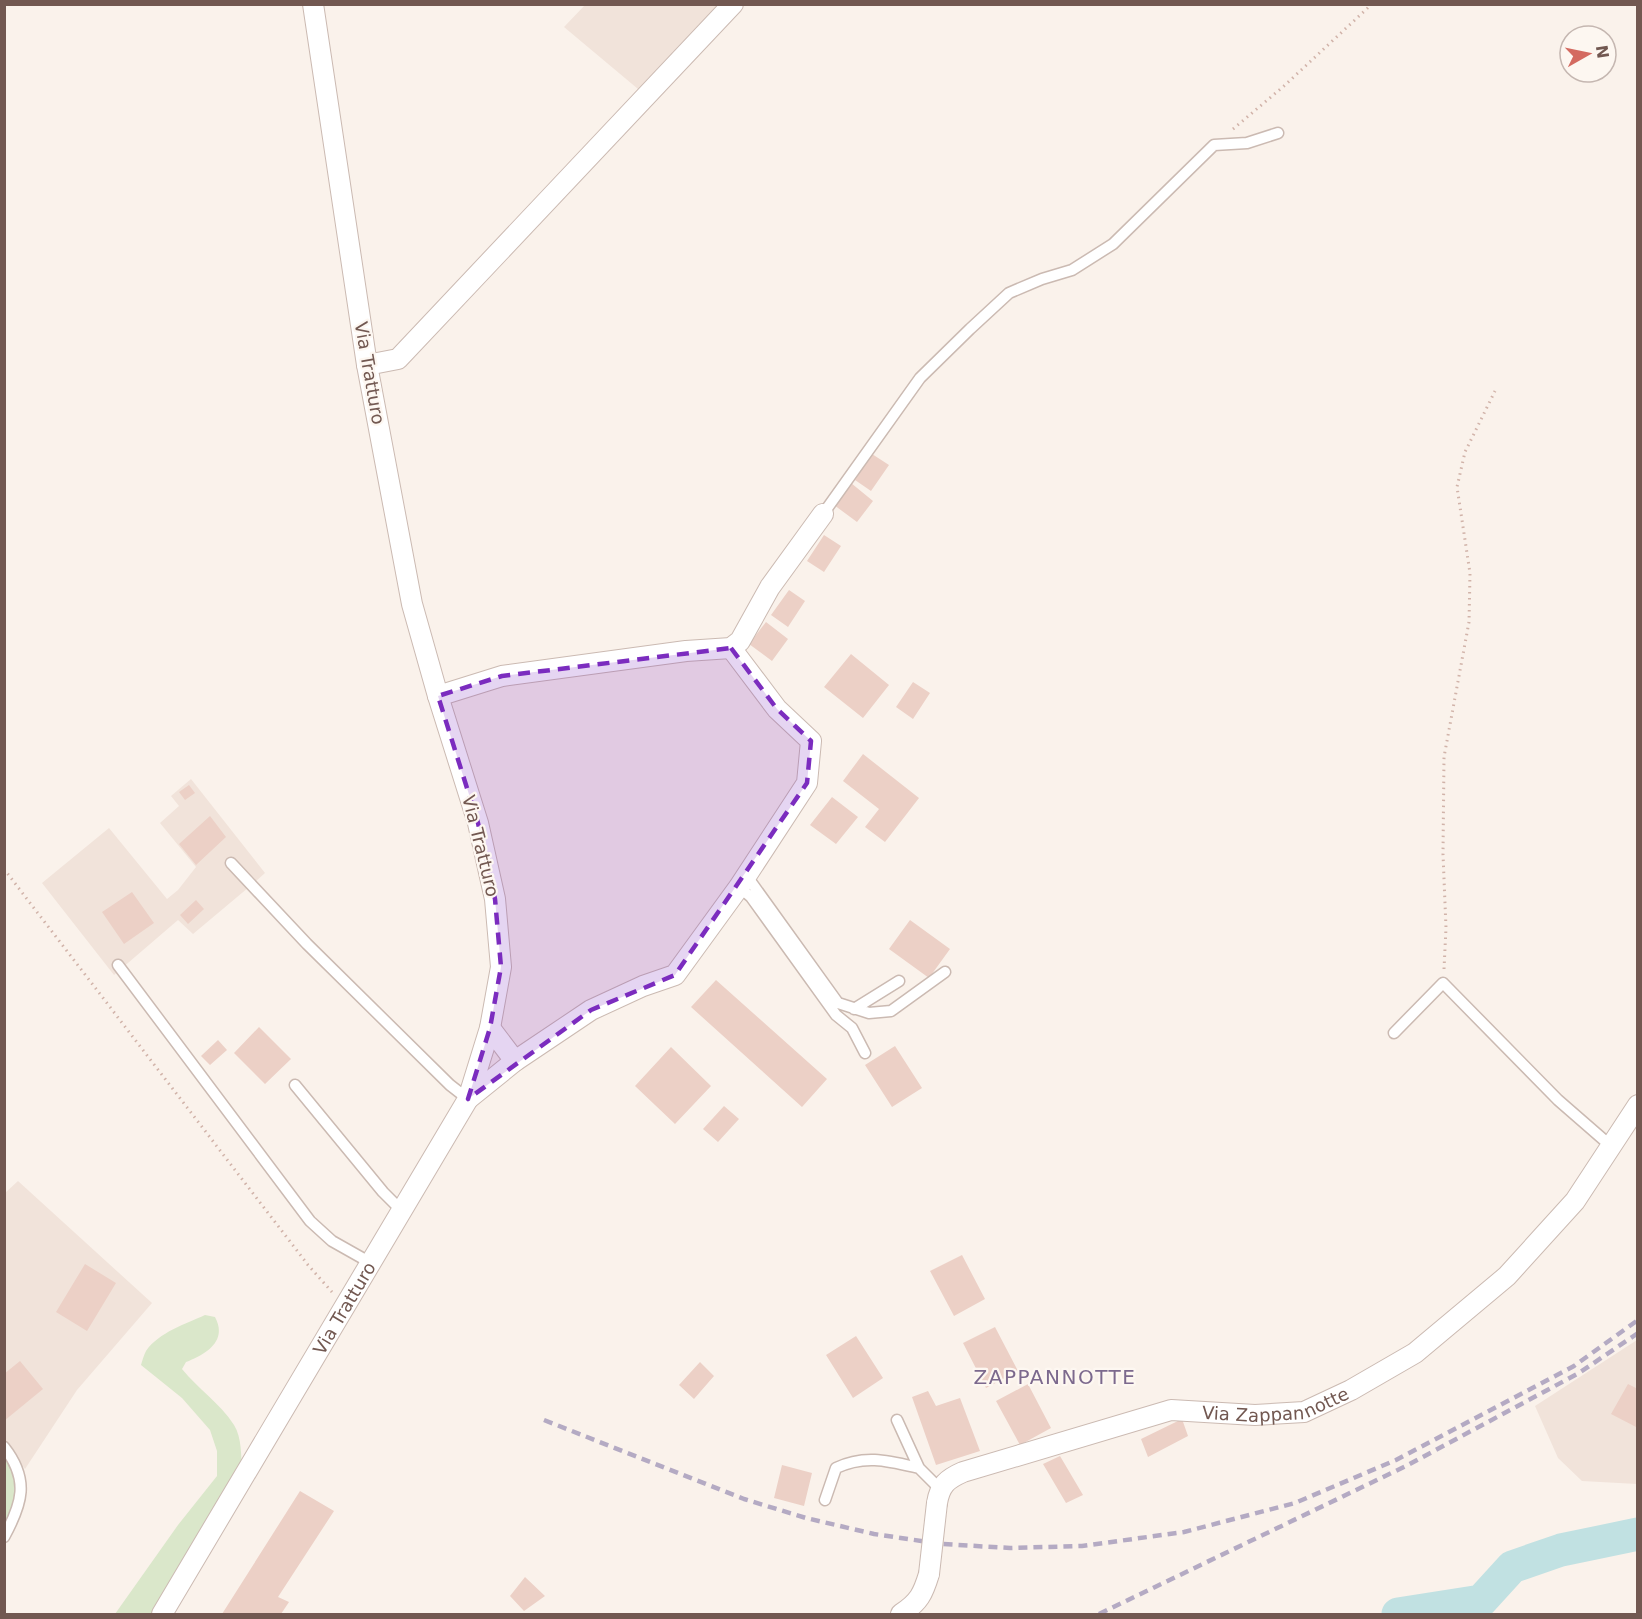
<svg xmlns="http://www.w3.org/2000/svg" width="1642" height="1619" font-family="'DejaVu Sans',sans-serif">
  <style>
    .residential { fill: #f1e3da }
    .green { fill: #dae7ca }
    .lines { fill: none; stroke-linecap: round; stroke-linejoin: round }
    .river { stroke: #c1e1e2; stroke-width: 33 }
    .building { fill: #ecd0c6 }
    .service-casing { stroke: #cbbab2; stroke-width: 13 }
    .minor-casing { stroke: #cbbab2; stroke-width: 22 }
    .path { stroke: #d1b3a9; stroke-width: 3; stroke-dasharray: 1.5 4.5; stroke-linecap: butt }
    .service { stroke: #fff; stroke-width: 10 }
    .minor { stroke: #fff; stroke-width: 20 }
    .rail { stroke: #b4aac3; stroke-width: 4.5; stroke-dasharray: 9 6; stroke-linecap: butt }
    .minor-bridge-casing { stroke: #cbbab2; stroke-width: 22; stroke-linecap: butt }
    .minor-bridge { stroke: #fff; stroke-width: 20 }
    .marked { fill: #7b2cbf; fill-opacity: 0.2; stroke: #7b2cbf; stroke-width: 4.5; stroke-dasharray: 12 8; stroke-linejoin: round }
    .labels { text-anchor: middle; dominant-baseline: central; stroke-width: 4.5; stroke-linejoin: round; paint-order: stroke }
    .street-label { font-size: 18px; fill: #725851; stroke: #fdf7f1 }
    .neighbourhood-label { font-size: 20px; letter-spacing: 1.5px; fill: #7c698d; stroke: #fdf7f1 }
  </style>
  <rect width="100%" height="100%" fill="#faf2eb"/>
  <path class="residential" d="M585,5H728L644,94L564,27Z
    M191,779L265,873L255,882L193,934L178,920L114,975L42,883L109,828L167,899L178,890L196,867L160,823L179,806L171,796Z
    M18,1181L152,1303L77,1390L25,1469L5,1442V1193Z
    M1637,1340V1484L1582,1481L1558,1458L1535,1406Z"/>
  <path class="green" d="M205,1315L215,1317C228,1341 206,1354 186,1362L182,1369C198,1389 220,1403 234,1425C242,1438 241,1456 242,1471L156,1614H115L178,1525L217,1476V1451L210,1430L182,1398L141,1365C142,1361 144,1355 146,1351C159,1332 186,1324 205,1315Z
    M5,1454C22,1486 16,1497 5,1529Z"/>
  <g class="lines">
    <path class="river" d="M1398,1614L1481,1601L1512,1567L1561,1550L1638,1534"/>
  </g>
  <path class="building" d="M872,454L889,465L871,491L855,480Z
    M851,483L873,501L857,522L834,505Z
    M824,535L841,546L824,572L807,561Z
    M789,590L805,601L788,627L771,615Z
    M766,622L788,639L772,661L749,644Z
    M851,654L889,685L863,718L824,687Z
    M913,682L930,693L913,719L896,707Z
    M863,754L919,798L885,842L865,827L879,809L843,781Z
    M189,785L195,793L185,800L179,792Z
    M832,797L858,817L836,844L810,825Z
    M210,816L226,837L196,865L179,844Z
    M132,892L154,923L124,944L102,912Z
    M196,900L204,909L188,924L180,915Z
    M910,920L950,949L929,978L889,949Z
    M716,980L827,1079L802,1107L691,1007Z
    M259,1027L291,1059L265,1084L234,1053Z
    M218,1040L227,1050L210,1065L201,1056Z
    M895,1046L922,1088L892,1107L865,1065Z
    M671,1047L711,1086L675,1124L635,1086Z
    M724,1106L739,1119L718,1142L703,1129Z
    M962,1255L985,1299L954,1316L930,1271Z
    M85,1264L116,1283L87,1331L56,1312Z
    M995,1327L1018,1371L986,1388L963,1343Z
    M856,1336L883,1378L853,1398L826,1355Z
    M20,1361L43,1389L4,1421V1374Z
    M700,1362L714,1376L694,1399L679,1385Z
    M1028,1384L1051,1428L1020,1445L996,1401Z
    M1628,1384L1638,1389V1428L1611,1414Z
    M928,1391L936,1406L960,1398L980,1451L936,1465L912,1397Z
    M1182,1419L1188,1436L1148,1457L1141,1439Z
    M1060,1456L1083,1495L1066,1503L1043,1464Z
    M782,1465L812,1473L804,1506L774,1498Z
    M300,1491L334,1511L278,1597L289,1602L281,1614H222Z
    M525,1577L545,1596L524,1611L510,1596Z"/>
  <g class="lines">
    <g class="service-casing">
      <path id="service" d="M823,514L920,378L970,329L1009,293L1042,279L1072,270L1113,244L1214,145L1247,143L1278,133
        M231,863L307,944L450,1085L468,1099
        M746,875L838,1003L869,1013L891,1011L945,972
        M739,887L751,897L836,1015L852,1028L865,1053
        M118,965L310,1221L332,1241L371,1263
        M854,1009L899,981
        M1394,1033L1443,983L1558,1100L1612,1147
        M295,1085L383,1192L402,1211
        M897,1420L919,1468L940,1489
        M4,1447C30,1480 22,1504 4,1537
        M825,1500L836,1468C865,1454 889,1461 919,1468"/>
    </g>
    <g class="minor-casing">
      <g id="minor">
        <path d="M367,365L398,359L733,4"/>
        <path d="M438,696L502,676L686,651L731,648L740,641L770,587L823,514"/>
        <path d="M490,1028L515,1061"/>
        <path d="M468,1099L515,1061L591,1010L643,986L675,975L739,887L807,783L811,741L777,709L731,648"/>
        <path id="s1" d="M937,1503C940,1485 947,1479 963,1472L1171,1410L1255,1415L1304,1412L1351,1390L1415,1353L1507,1276L1575,1201L1638,1105"/>
        <path id="s2" d="M162,1614L468,1099L490,1028L501,967L495,899L478,823L438,696L412,604L367,365L313,4"/>
        <path d="M901,1614C919,1602 923,1594 929,1574"/>
      </g>
    </g>
    <path class="path" d="M1233,129L1284,86L1372,4
      M4,869L308,1265L332,1292
      M1444,969L1446,928L1443,854L1444,757L1469,622L1470,573L1457,487L1465,452L1495,391"/>
    <use href="#service" class="service"/>
    <use href="#minor" class="minor"/>
    <path class="rail" d="M544,1420L744,1499L806,1518L874,1534L942,1544L1010,1548L1082,1546L1184,1532L1295,1503L1396,1460L1574,1366L1638,1320
      M1099,1614L1406,1466L1579,1373L1638,1333"/>
    <g class="minor-bridge-casing">
      <path id="minor-bridge" d="M929,1574L937,1503"/>
    </g>
    <use href="#minor-bridge" class="minor-bridge"/>
  </g>
  <path class="marked" d="M731,648L777,709L811,741L807,783L675,975L591,1010L468,1099L490,1028L501,967L495,899L478,823L438,696L502,676Z"/>
  <g class="labels">
    <g class="street-label">
      <text transform="translate(370 373) rotate(80)">Via Tratturo</text>
      <text transform="translate(481 846) rotate(76)">Via Tratturo</text>
      <text stroke="none"><textPath href="#s2" startOffset="356">Via Tratturo</textPath></text>
      <text stroke="none"><textPath href="#s1" startOffset="366">Via Zappannotte</textPath></text>
    </g>
    <g class="neighbourhood-label">
      <text x="1055" y="1377">ZAPPANNOTTE</text>
    </g>
  </g>
  <rect width="1642" height="1619" fill="none" stroke="#725851" stroke-width="12"/>
  <g transform="translate(1588 54) rotate(81)"><circle r="28" fill="#fdf7f1" stroke="#c5b7b1" stroke-width="1.5"/>
  <path d="M0-4.5L10 22L0 15L-10 22Z" fill="#d46a60"/>
  <text y="-9" font-size="16" font-weight="bold" text-anchor="middle" fill="#725851">N</text>
  </g>
</svg>
